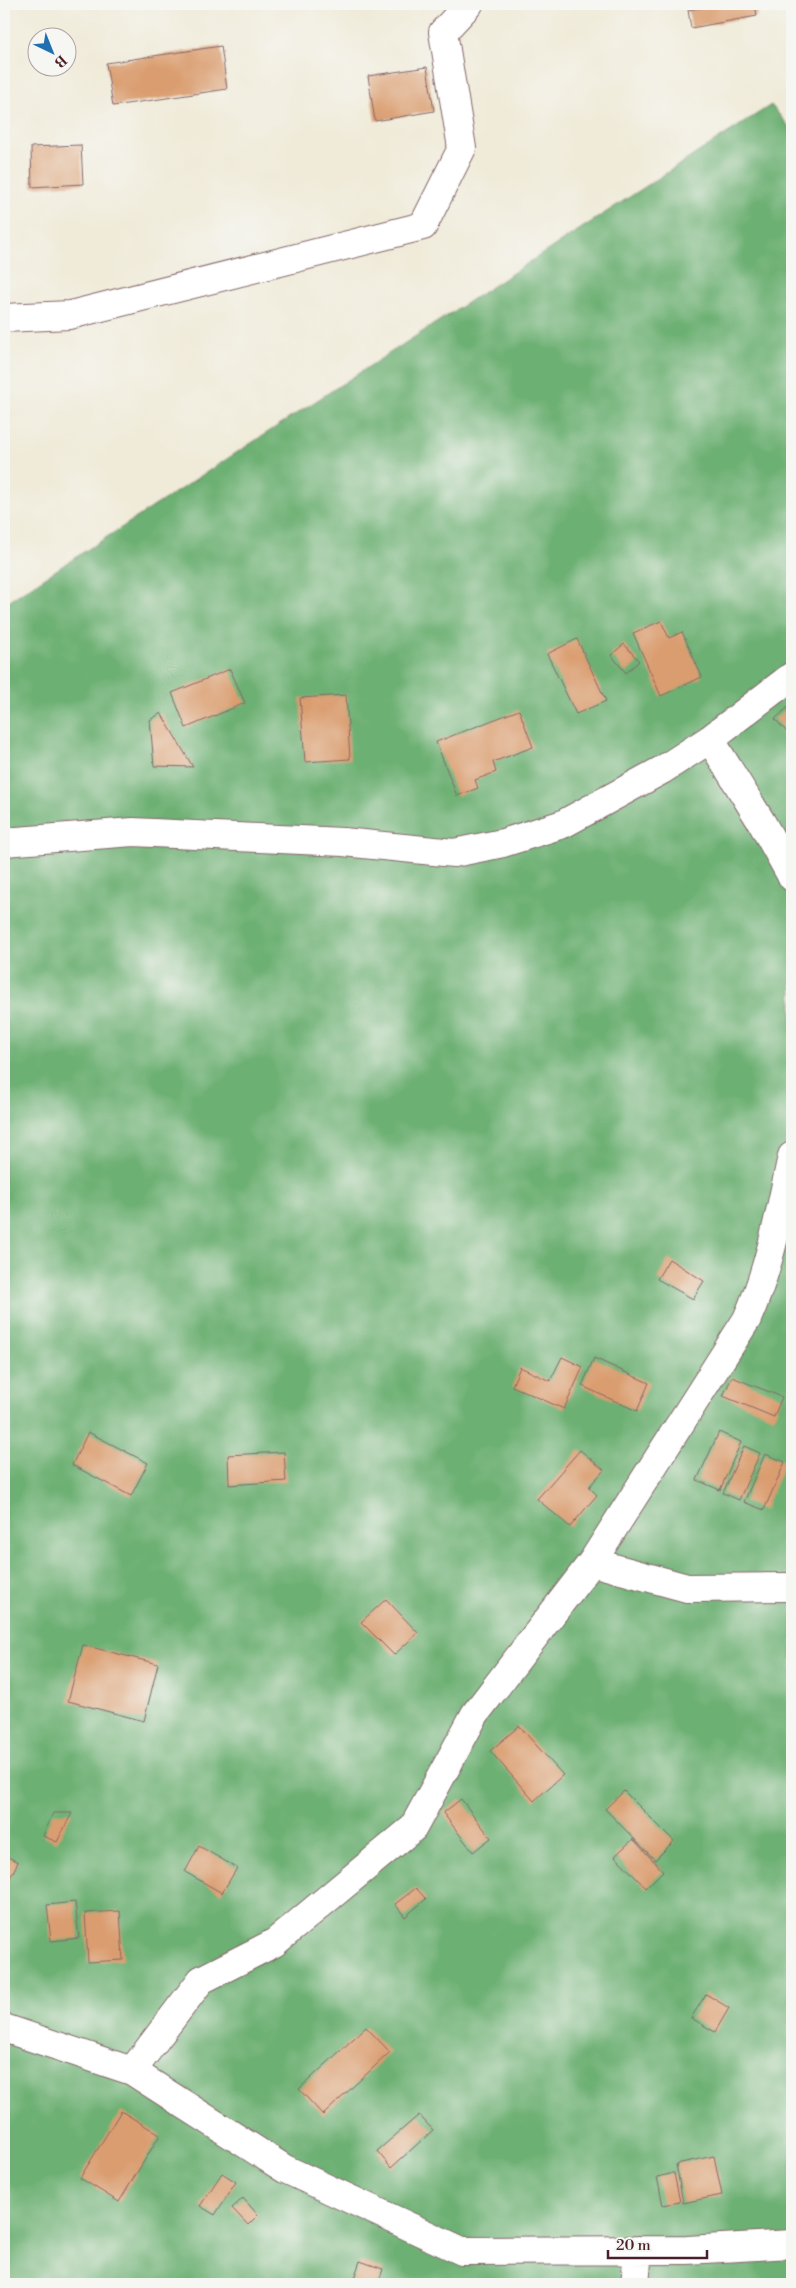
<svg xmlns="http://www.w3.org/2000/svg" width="796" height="2288" font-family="'Libre Bodoni',serif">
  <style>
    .forest { fill: #6db073; stroke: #5c684f }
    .building { fill: #da9d70 }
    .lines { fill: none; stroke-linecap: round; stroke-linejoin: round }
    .minor-casing { stroke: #846668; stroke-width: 30 }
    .minor { stroke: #fff; stroke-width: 28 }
  </style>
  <rect width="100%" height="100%" fill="#f6f6f2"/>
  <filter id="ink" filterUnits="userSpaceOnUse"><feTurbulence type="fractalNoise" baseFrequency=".02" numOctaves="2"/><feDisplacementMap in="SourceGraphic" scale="10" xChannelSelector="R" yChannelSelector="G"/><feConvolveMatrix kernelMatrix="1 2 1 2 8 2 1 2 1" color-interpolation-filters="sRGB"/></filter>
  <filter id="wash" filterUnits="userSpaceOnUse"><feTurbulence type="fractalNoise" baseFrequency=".0096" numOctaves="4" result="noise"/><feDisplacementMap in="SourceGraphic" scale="20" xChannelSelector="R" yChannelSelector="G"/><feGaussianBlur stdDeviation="1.12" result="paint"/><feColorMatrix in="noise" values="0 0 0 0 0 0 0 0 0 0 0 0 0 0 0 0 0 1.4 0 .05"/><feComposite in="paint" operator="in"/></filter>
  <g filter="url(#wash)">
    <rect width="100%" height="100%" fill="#f0ebd9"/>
    <path class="forest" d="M771,105L792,130V2284H4V604Z"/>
    <g id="blocks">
      <path class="building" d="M724,4H755L757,16L691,28L688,10Z
        M221,46L227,89L113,106L106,63Z
        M427,67L434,111L375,121L368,76Z
        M81,145L83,184L32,187L31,147Z
        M661,621L669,638L682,632L702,677L661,696L633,633Z
        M577,639L606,701L576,714L547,654Z
        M624,644L639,661L626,673L611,655Z
        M230,669L245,703L186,728L172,693Z
        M346,695L350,759L305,762L300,698Z
        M792,704V727L787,732L775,719Z
        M519,710L533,747L493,762L496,772L475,780L478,788L457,796L436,742Z
        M161,713L193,767L154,766L150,720Z
        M669,1259L704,1281L693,1299L657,1279Z
        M562,1357L583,1367L564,1409L512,1386L520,1367L550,1381Z
        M594,1358L649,1383L637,1411L582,1386Z
        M732,1377L782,1397L774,1417L723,1396Z
        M88,1432L148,1463L131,1496L72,1465Z
        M719,1432L741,1442L720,1490L697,1480Z
        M744,1446L760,1453L739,1500L723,1493Z
        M580,1450L604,1470L589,1487L597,1495L570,1527L537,1499Z
        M284,1452L286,1481L229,1485L228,1455Z
        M765,1454L785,1462L764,1510L744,1502Z
        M386,1599L418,1633L394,1655L361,1622Z
        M83,1645L158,1664L144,1721L68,1701Z
        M519,1726L563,1775L534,1801L490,1751Z
        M624,1791L674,1841L655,1860L605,1809Z
        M461,1799L491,1838L473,1852L443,1813Z
        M53,1813H72L57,1842L43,1836Z
        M633,1839L663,1871L646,1888L615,1856Z
        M199,1846L237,1868L222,1893L185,1872Z
        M4,1855L18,1862L7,1884L4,1883Z
        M416,1888L426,1899L405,1917L395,1904Z
        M75,1902L79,1938L51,1941L47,1905Z
        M120,1911L123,1960L88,1962L85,1913Z
        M706,1994L729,2008L715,2032L691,2018Z
        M366,2027L390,2052L323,2115L299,2089Z
        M121,2111L160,2135L119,2202L80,2178Z
        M419,2115L433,2130L391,2168L377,2151Z
        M714,2156L722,2195L683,2203L676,2164Z
        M222,2173L236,2182L215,2215L200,2206Z
        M674,2173L680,2202L663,2205L657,2177Z
        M243,2198L258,2215L248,2225L232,2208Z
        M360,2261L383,2269L378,2284H352Z"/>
    </g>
  </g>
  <g filter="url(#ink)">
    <use href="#blocks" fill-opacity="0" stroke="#846668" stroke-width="1"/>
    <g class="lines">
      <g class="minor-casing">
        <path id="minor" d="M4,318L70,315L423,226L462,148L443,32L469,4
          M710,739L762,823L792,877
          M4,842L133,832L343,842L454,853L503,843L563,824L662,770L710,739L792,676
          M592,1562L747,1319C770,1267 780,1212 792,1156
          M4,2028L132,2071L285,2169L462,2251L687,2250L792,2244
          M132,2071L201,1980L274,1943L413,1828L475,1714L592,1562L687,1588L792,1587
          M635,2284L638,2250"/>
      </g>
      <use href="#minor" class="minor"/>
    </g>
  </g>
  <rect width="796" height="2288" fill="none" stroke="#f6f6f2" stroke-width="20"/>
  <g transform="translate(52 52) rotate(137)"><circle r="24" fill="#f6f6f2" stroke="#b1a0a2"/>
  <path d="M0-4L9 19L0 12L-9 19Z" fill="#1f6fb2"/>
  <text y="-8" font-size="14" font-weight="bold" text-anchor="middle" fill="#4a1f2b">B</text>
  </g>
  <path d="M608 2250v8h99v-8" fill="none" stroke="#4a1f2b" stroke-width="2.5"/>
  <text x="616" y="2250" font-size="15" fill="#4a1f2b" stroke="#f6f6f2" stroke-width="4" paint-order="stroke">20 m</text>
</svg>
